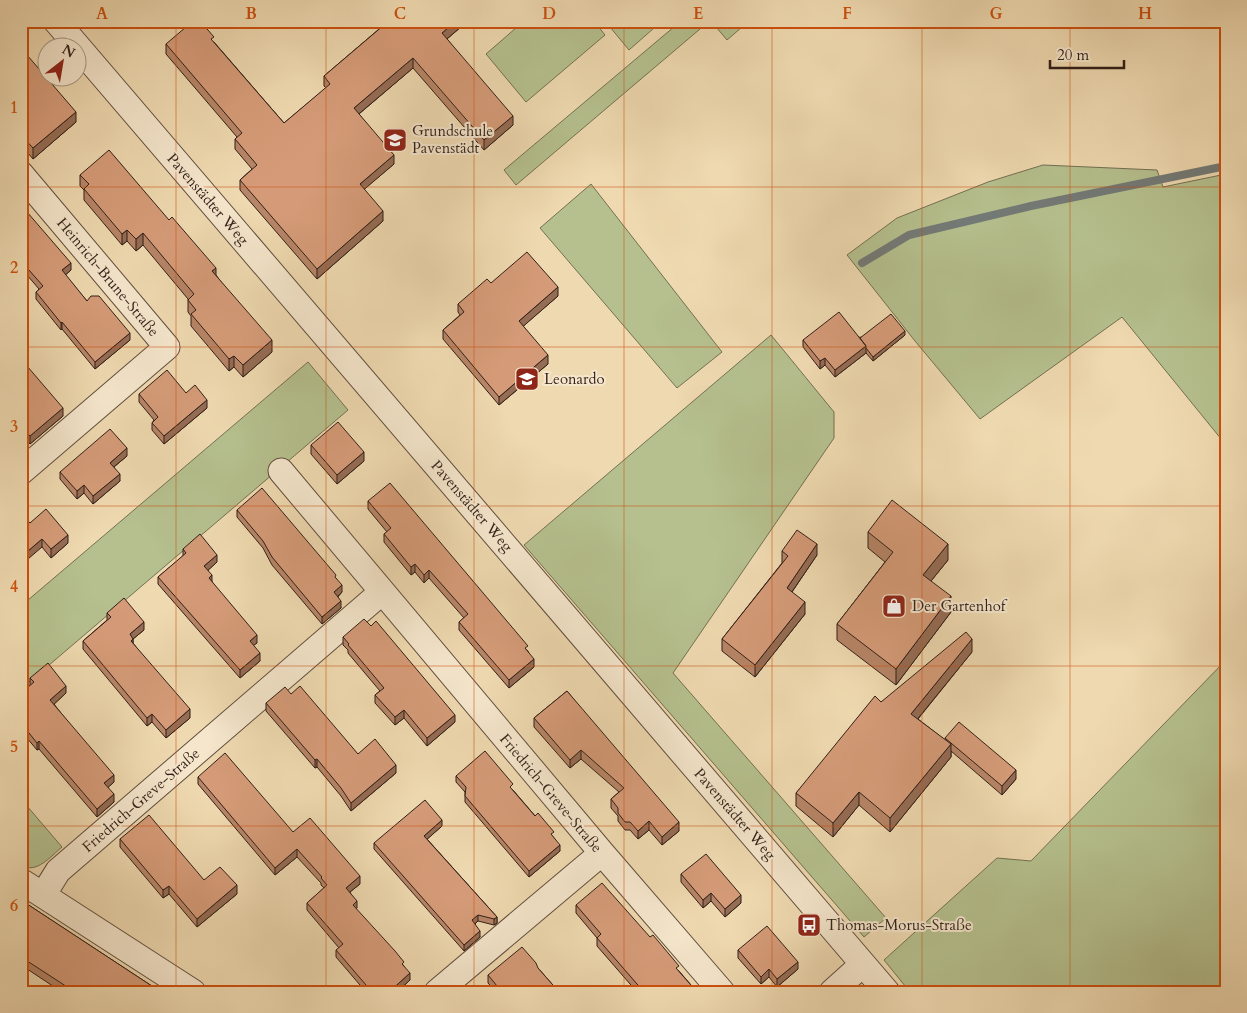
<svg xmlns="http://www.w3.org/2000/svg" width="1247" height="1013" font-family="Cardo,serif">
  <style>
    .green { fill: #b5c08e; stroke: #737053 }
    .lines { fill: none; stroke-linecap: round; stroke-linejoin: round }
    .stream { stroke: #737a77; stroke-width: 8 }
    .minor-casing { stroke: #604e3e; stroke-width: 27 }
    .minor { stroke: #f5e6cc; stroke-width: 25 }
    .wall { fill: #b78567; stroke: #311f18 }
    .shaded-wall { fill: #956c54; stroke: #311f18 }
    .building { fill: #d59b78; stroke: #311f18 }
    .grid { fill: none; stroke: #cd500e; stroke-width: 1; stroke-opacity: 0.55 }
    .labels { text-anchor: middle; dominant-baseline: central; stroke-width: 4; stroke-linejoin: round; paint-order: stroke }
    .poi-label { font-size: 15px; fill: #311f18; stroke: #f5e6cc; text-anchor: start }
    .street-label { font-size: 15px; fill: #311f18; stroke: #f5e6cc }
    .neatline { fill: none; stroke: #cd500e; stroke-width: 2 }
    .grid-label { font-size: 16px; text-anchor: middle; font-weight: bold; fill: #cd500e }
  </style>
  <rect width="100%" height="100%" fill="#efd9b0"/>
  <filter id="stains"><feTurbulence type="fractalNoise" baseFrequency=".004" numOctaves="4"/><feColorMatrix values="0 0 0 0 .2 0 0 0 0 .09 0 0 0 0 .02 0 0 0 .5 -.17"/></filter>
  <radialGradient id="worn" r=".72"><stop offset=".6" stop-color="#630" stop-opacity="0"/><stop offset="1" stop-color="#630" stop-opacity=".3"/></radialGradient>
  <path class="green" d="M524,21H594L605,35L526,102L486,54Z
    M605,21H662L629,50Z
    M681,21H694L700,29L516,185L504,170Z
    M711,21H749L727,40Z
    M1043,165L1157,170L1163,187L1226,174V445L1122,317L980,419L915,341L847,255L897,218L988,182Z
    M591,184L722,352L677,388L540,228Z
    M771,335L834,412V438L673,673L886,918L864,937L524,545Z
    M308,362L348,410L21,689V606Z
    M1226,660V992H910L884,960L997,858L1031,861Z
    M21,799L62,847C51,856 36,875 21,865Z"/>
  <g class="lines">
    <path class="stream" d="M862,263L909,235L1031,206L1226,166"/>
    <g class="minor-casing">
      <path id="minor" d="M56,21L887,992
        M21,174L167,347L21,472
        M281,471L602,853L722,992
        M21,881L193,992
        M43,895L58,871L382,592
        M437,992L602,853
        M832,992L863,964"/>
    </g>
    <use href="#minor" class="minor"/>
  </g>
  <path class="wall" d="M373,21H468L447,39L513,125L484,150L413,68L359,114L394,164L364,189L383,221L317,279L240,190V180L252,169L235,149V139L237,137L166,54V44L214,42L284,123L326,88L324,86V76L379,29Z
    M21,48L76,122L33,159L21,145V133L24,130L21,127Z
    M80,175L216,275L272,352L243,377L234,367L229,371L191,326V316L188,312V299L143,245L136,251L127,241L122,245L84,200V190L80,186Z
    M21,205L71,270L65,275L87,301L130,340L95,369L62,329L61,330L36,299V292L39,289L21,268Z
    M491,283L558,296L523,326L548,364L499,405L443,339V330L460,315L458,312V304Z
    M905,335L873,361L866,353L835,377L825,365L820,369L803,347V340Z
    M21,359L63,416L30,444L21,433Z
    M186,393L207,408L164,444L152,430V423L154,420L139,402V394Z
    M311,445L364,461L337,484L311,454Z
    M127,456L114,467L120,481L93,504L84,493L77,499L60,479V472Z
    M368,501L528,651L534,667L509,688L459,630V622L464,618L429,578L424,583L415,572L411,575L384,542V534L387,532L368,509Z
    M237,510L336,578L342,592L338,597L341,608L322,624L272,565L263,548L237,517Z
    M30,523L68,543L51,558L42,547Z
    M868,532L948,560L931,581L951,612L896,685L837,640V624L885,562L868,548Z
    M183,549L217,562L208,570L212,582L257,643L253,645L260,661L240,678L158,584V577L183,556Z
    M782,551L817,555L792,592L805,614L755,677L722,651V639L782,563Z
    M107,613L144,630L133,639V643L190,718L166,738L152,722L147,726L83,649V641L107,620Z
    M343,637L455,722L427,746L404,718L395,725L375,703V695L380,691L348,653V650L343,645Z
    M972,652L918,719L945,740V738L1016,779L1002,795L951,751V757L890,832L859,805L833,837L796,806V793L881,702Z
    M30,678L66,693L54,704L114,782L108,787L114,802L97,817L39,749L37,750L21,731V693L30,686Z
    M567,691L679,831L662,845L649,830L638,839L630,830H625L618,821V816L611,808V799L619,792L581,759L570,768L534,727V718Z
    M291,694L358,754L396,773L351,811L341,796L317,767L315,768L266,711V703Z
    M456,776L513,790L554,838L560,851L529,877L465,802V792L456,782Z
    M198,777L293,832L360,884L350,892L357,908L356,909L404,966L410,980L397,992H366L336,957V950L339,948L307,910V903L324,888L321,885V883L297,857L275,875L198,784Z
    M442,826L427,839L497,917V923L494,925L478,921L475,924L480,937L464,951L374,849V843Z
    M120,839L204,880L237,894L197,927L169,894L163,898L120,847Z
    M681,874L741,903L725,917L711,901L703,908L681,882Z
    M21,900L161,992H62L21,965Z
    M576,905L679,971L697,992H637L597,946V938L576,913Z
    M738,950L798,969L777,987L769,977L761,984L738,958Z
    M538,968L559,992H496L488,983V975Z"/>
  <path class="shaded-wall" d="M456,21H468L442,43V33Z
    M413,58V68L354,118V108Z
    M76,112V122L33,159V148Z
    M513,116V125L484,150V140Z
    M394,155V164L360,193V184Z
    M383,211V221L317,279V269Z
    M127,230V241L122,245V234Z
    M143,233V245L136,251V239Z
    M71,263V270L62,278V270Z
    M216,268V279L212,271Z
    M558,287V296L519,330V321Z
    M62,322V329L61,330V323Z
    M905,331V335L873,361V357Z
    M130,333V340L95,369V362Z
    M272,340V352L243,377V365Z
    M866,346V353L835,377V370Z
    M548,355V364L499,405V397Z
    M234,356V367L229,371V359Z
    M825,358V365L820,369V361Z
    M207,400V408L164,444V436Z
    M63,408V416L30,444V436Z
    M127,448V456L110,470V463Z
    M364,452V461L337,484V475Z
    M120,474V481L93,504V496Z
    M84,485V493L77,499V491Z
    M68,535V543L51,558V549Z
    M42,539V547L21,565V557Z
    M817,544V555L787,599V588Z
    M948,544V560L923,591V575Z
    M217,555V562L204,574V566Z
    M415,564V572L411,575V567Z
    M429,570V578L424,583V575Z
    M212,575V583L209,578Z
    M342,585V592L334,600V592Z
    M951,596V612L896,685V669Z
    M341,601V608L322,624V617Z
    M805,602V614L755,677V665Z
    M144,622V630L133,639V647L130,634Z
    M257,635V643L250,648V641Z
    M972,639V652L911,727V714Z
    M260,653V661L240,678V670Z
    M534,659V667L509,688V680Z
    M66,686V693L50,708V700Z
    M190,709V718L166,738V730Z
    M404,710V718L395,725V717Z
    M152,714V722L147,726V718Z
    M455,715V722L427,746V738Z
    M39,741V749L37,750V743Z
    M951,744V757L890,832V818Z
    M581,750V759L570,768V760Z
    M317,759V767L315,768V760Z
    M396,765V773L351,811V803Z
    M1016,770V779L1002,795V786Z
    M114,775V782L104,791V783Z
    M859,792V805L833,837V823Z
    M114,794V802L97,817V809Z
    M442,820V826L424,842V836Z
    M649,821V830L638,839V831Z
    M679,822V831L662,845V837Z
    M560,845V851L529,877V871Z
    M297,849V857L275,875V868Z
    M360,876V884L346,895V888Z
    M237,885V894L197,927V919Z
    M169,886V894L163,898V890Z
    M711,893V901L703,908V900Z
    M741,895V903L725,917V909Z
    M357,901V908L353,912V905Z
    M478,915V921L472,926V920Z
    M497,917V923L494,925V919Z
    M480,931V937L464,951V945Z
    M798,962V969L777,987V979Z
    M769,969V977L761,984V977Z
    M410,973V980L397,992H389Z"/>
  <path class="building" d="M193,21H200L214,37L211,39L284,123L330,84L324,76L384,25L381,21H456L442,33L513,116L484,140L413,58L354,108L394,155L360,184L383,211L317,269L240,180L257,165L235,139L242,133L166,44Z
    M21,48L76,112L33,148L21,135V133L29,126L21,117Z
    M109,150L169,220L172,217L216,268L212,271L272,340L243,365L234,356L229,359L191,314L196,310L188,300L194,294L143,233L136,239L127,230L122,234L84,189L89,184L80,175Z
    M21,205L71,263L62,270L87,301L91,296H99L130,333L95,362L62,322L61,323L36,292L43,286L21,261Z
    M527,252L558,287L519,321L548,355L499,397L443,330L464,312L458,304L487,279L491,283Z
    M839,312L866,346L835,370L825,358L820,361L803,340Z
    M891,314L905,331L873,357L866,348V346L860,338Z
    M21,359L63,408L30,436L21,426Z
    M167,370L186,393L195,385L207,400L164,436L152,423L158,417L139,394Z
    M338,422L364,452L337,475L311,445Z
    M110,429L127,448L110,463L120,474L93,496L84,485L77,491L60,472Z
    M390,483L528,646L525,648L534,659L509,680L459,622L468,614L429,570L424,575L415,564L411,567L384,534L391,528L368,501Z
    M262,488L336,575L335,577L342,585L334,592L341,601L322,617L272,557L263,541L237,510Z
    M892,500L948,544L923,575L951,596L896,669L837,624L893,552L868,532Z
    M46,509L68,535L51,549L42,539L21,557V513L30,523Z
    M797,530L817,544L787,588L805,602L755,665L722,639L788,556L782,551Z
    M200,534L217,555L204,566L212,575L209,578L257,635L250,641L260,653L240,670L158,577L186,553L183,549Z
    M124,598L144,622L130,634L133,639L131,641L190,709L166,730L152,714L147,718L83,641L111,617L107,613Z
    M364,619L371,626L376,621L455,715L427,738L404,710L395,717L375,695L384,688L348,645L349,644L343,637Z
    M966,632L972,639L911,714L951,744L890,818L859,792L833,823L796,793L875,696L881,702Z
    M48,663L66,686L50,700L114,775L104,783L114,794L97,809L39,741L37,743L21,723V693L34,682L30,678Z
    M300,686L358,754L375,739L396,765L351,803L341,788L317,759L315,760L266,703L285,687L291,694Z
    M567,691L679,822L662,837L649,821L638,831L630,822H625L618,813V808L611,799L624,788L581,750L570,760L534,718Z
    M959,722L1016,770L1002,786L945,738Z
    M485,751L513,784L510,787L535,816L538,813L554,832L551,834L560,845L529,871L465,796L466,787L456,776Z
    M225,753L293,832L310,818L360,876L346,888L357,901L353,905L395,951L404,962L402,964L410,973L389,992H372L336,950L343,944L307,903L327,885L321,878L322,877L297,849L275,868L198,777Z
    M425,800L442,820L424,836L497,917L494,919L478,915L472,920L480,931L464,945L374,843Z
    M149,815L204,880L220,867L237,885L197,919L169,886L163,890L120,839Z
    M706,854L741,895L725,909L711,893L703,900L681,874Z
    M602,883L650,937L653,935L679,966L676,968L697,992H644L597,938L601,934L576,905Z
    M21,900L161,992H75L21,957Z
    M767,926L798,962L777,979L769,969L761,977L738,950Z
    M522,947L536,963L538,968L559,992H502L488,975Z"/>
  <path class="grid" d="M176,21V992M326,21V992M474,21V992M624,21V992M772,21V992M922,21V992M1070,21V992M21,187H1226M21,347H1226M21,506H1226M21,666H1226M21,826H1226"/>
  <defs>
    <g id="school-square" transform="scale(1.25)"><rect x="-9" y="-9" width="18" height="18" rx="4" fill="#8f2418" stroke="#f5e6cc"/><path d="M0-5L7-2L0 1L-7-2ZM-4 1L0 2.5L4 1V4Q0 6-4 4Z" fill="#fff"/></g>
    <g id="shop-square" transform="scale(1.25)"><rect x="-9" y="-9" width="18" height="18" rx="4" fill="#8f2418" stroke="#f5e6cc"/><path d="M-5-2.5h2.3a2.7 3.5 0 0 1 5.4 0H5L5.5 6h-11ZM-1.5-2.5h3a1.5 2.3 0 0 0-3 0Z" fill="#fff"/></g>
    <g id="bus-square" transform="scale(1.25)"><rect x="-9" y="-9" width="18" height="18" rx="4" fill="#8f2418" stroke="#f5e6cc"/><path d="M-5-6H5V4H4V6H2V4H-2V6H-4V4H-5ZM-3.5-4V0h7V-4ZM-3.5 1.2v1.5H-2V1.2ZM2 1.2v1.5H3.5V1.2Z" fill="#fff"/></g>
  </defs>
  <g fill-rule="evenodd">
    <use href="#school-square" x="395" y="140"/>
    <use href="#school-square" x="527" y="379"/>
    <use href="#shop-square" x="894" y="606"/>
    <use href="#bus-square" x="809" y="925"/>
  </g>
  <g class="labels">
    <g class="poi-label">
      <text x="412" y="131">Grundschule<tspan x="412" dy="17">Pavenstädt</tspan></text>
      <text x="544" y="379">Leonardo</text>
      <text x="912" y="606">Der Gartenhof</text>
      <text x="826" y="925">Thomas-Morus-Straße</text>
    </g>
    <g class="street-label">
      <text transform="translate(208 199) rotate(49)">Pavenstädter Weg</text>
      <text transform="translate(108 277) rotate(50)">Heinrich-Brune-Straße</text>
      <text transform="translate(472 506) rotate(49)">Pavenstädter Weg</text>
      <text transform="translate(551 793) rotate(50)">Friedrich-Greve-Straße</text>
      <text transform="translate(141 800) rotate(-41)">Friedrich-Greve-Straße</text>
      <text transform="translate(735 814) rotate(49)">Pavenstädter Weg</text>
    </g>
  </g>
  <rect width="1247" height="1013" fill="none" stroke="#efd9b0" stroke-width="55"/>
  <g transform="translate(62 62) rotate(31)"><circle r="24" fill="#f5e6cc" stroke="#a79684"/>
  <path d="M0-4L9 19L0 12L-9 19Z" fill="#8f2418"/>
  <text y="-8" font-size="14" font-weight="bold" text-anchor="middle" fill="#311f18">N</text>
  </g>
  <path d="M1050 60v8h74v-8" fill="none" stroke="#311f18" stroke-width="2.5"/>
  <text x="1057" y="60" font-size="15" fill="#311f18" stroke="#f5e6cc" stroke-width="4" paint-order="stroke">20 m</text>
  <rect x="28" y="28" width="1192" height="958" class="neatline"/>
  <g class="grid-label">
    <text x="102" y="19">A</text>
    <text x="251" y="19">B</text>
    <text x="400" y="19">C</text>
    <text x="549" y="19">D</text>
    <text x="698" y="19">E</text>
    <text x="847" y="19">F</text>
    <text x="996" y="19">G</text>
    <text x="1145" y="19">H</text>
    <text x="14" y="113">1</text>
    <text x="14" y="273">2</text>
    <text x="14" y="432">3</text>
    <text x="14" y="592">4</text>
    <text x="14" y="752">5</text>
    <text x="14" y="911">6</text>
  </g>
  <rect width="100%" height="100%" filter="url(#stains)"/>
  <rect width="100%" height="100%" fill="url(#worn)"/>
</svg>
